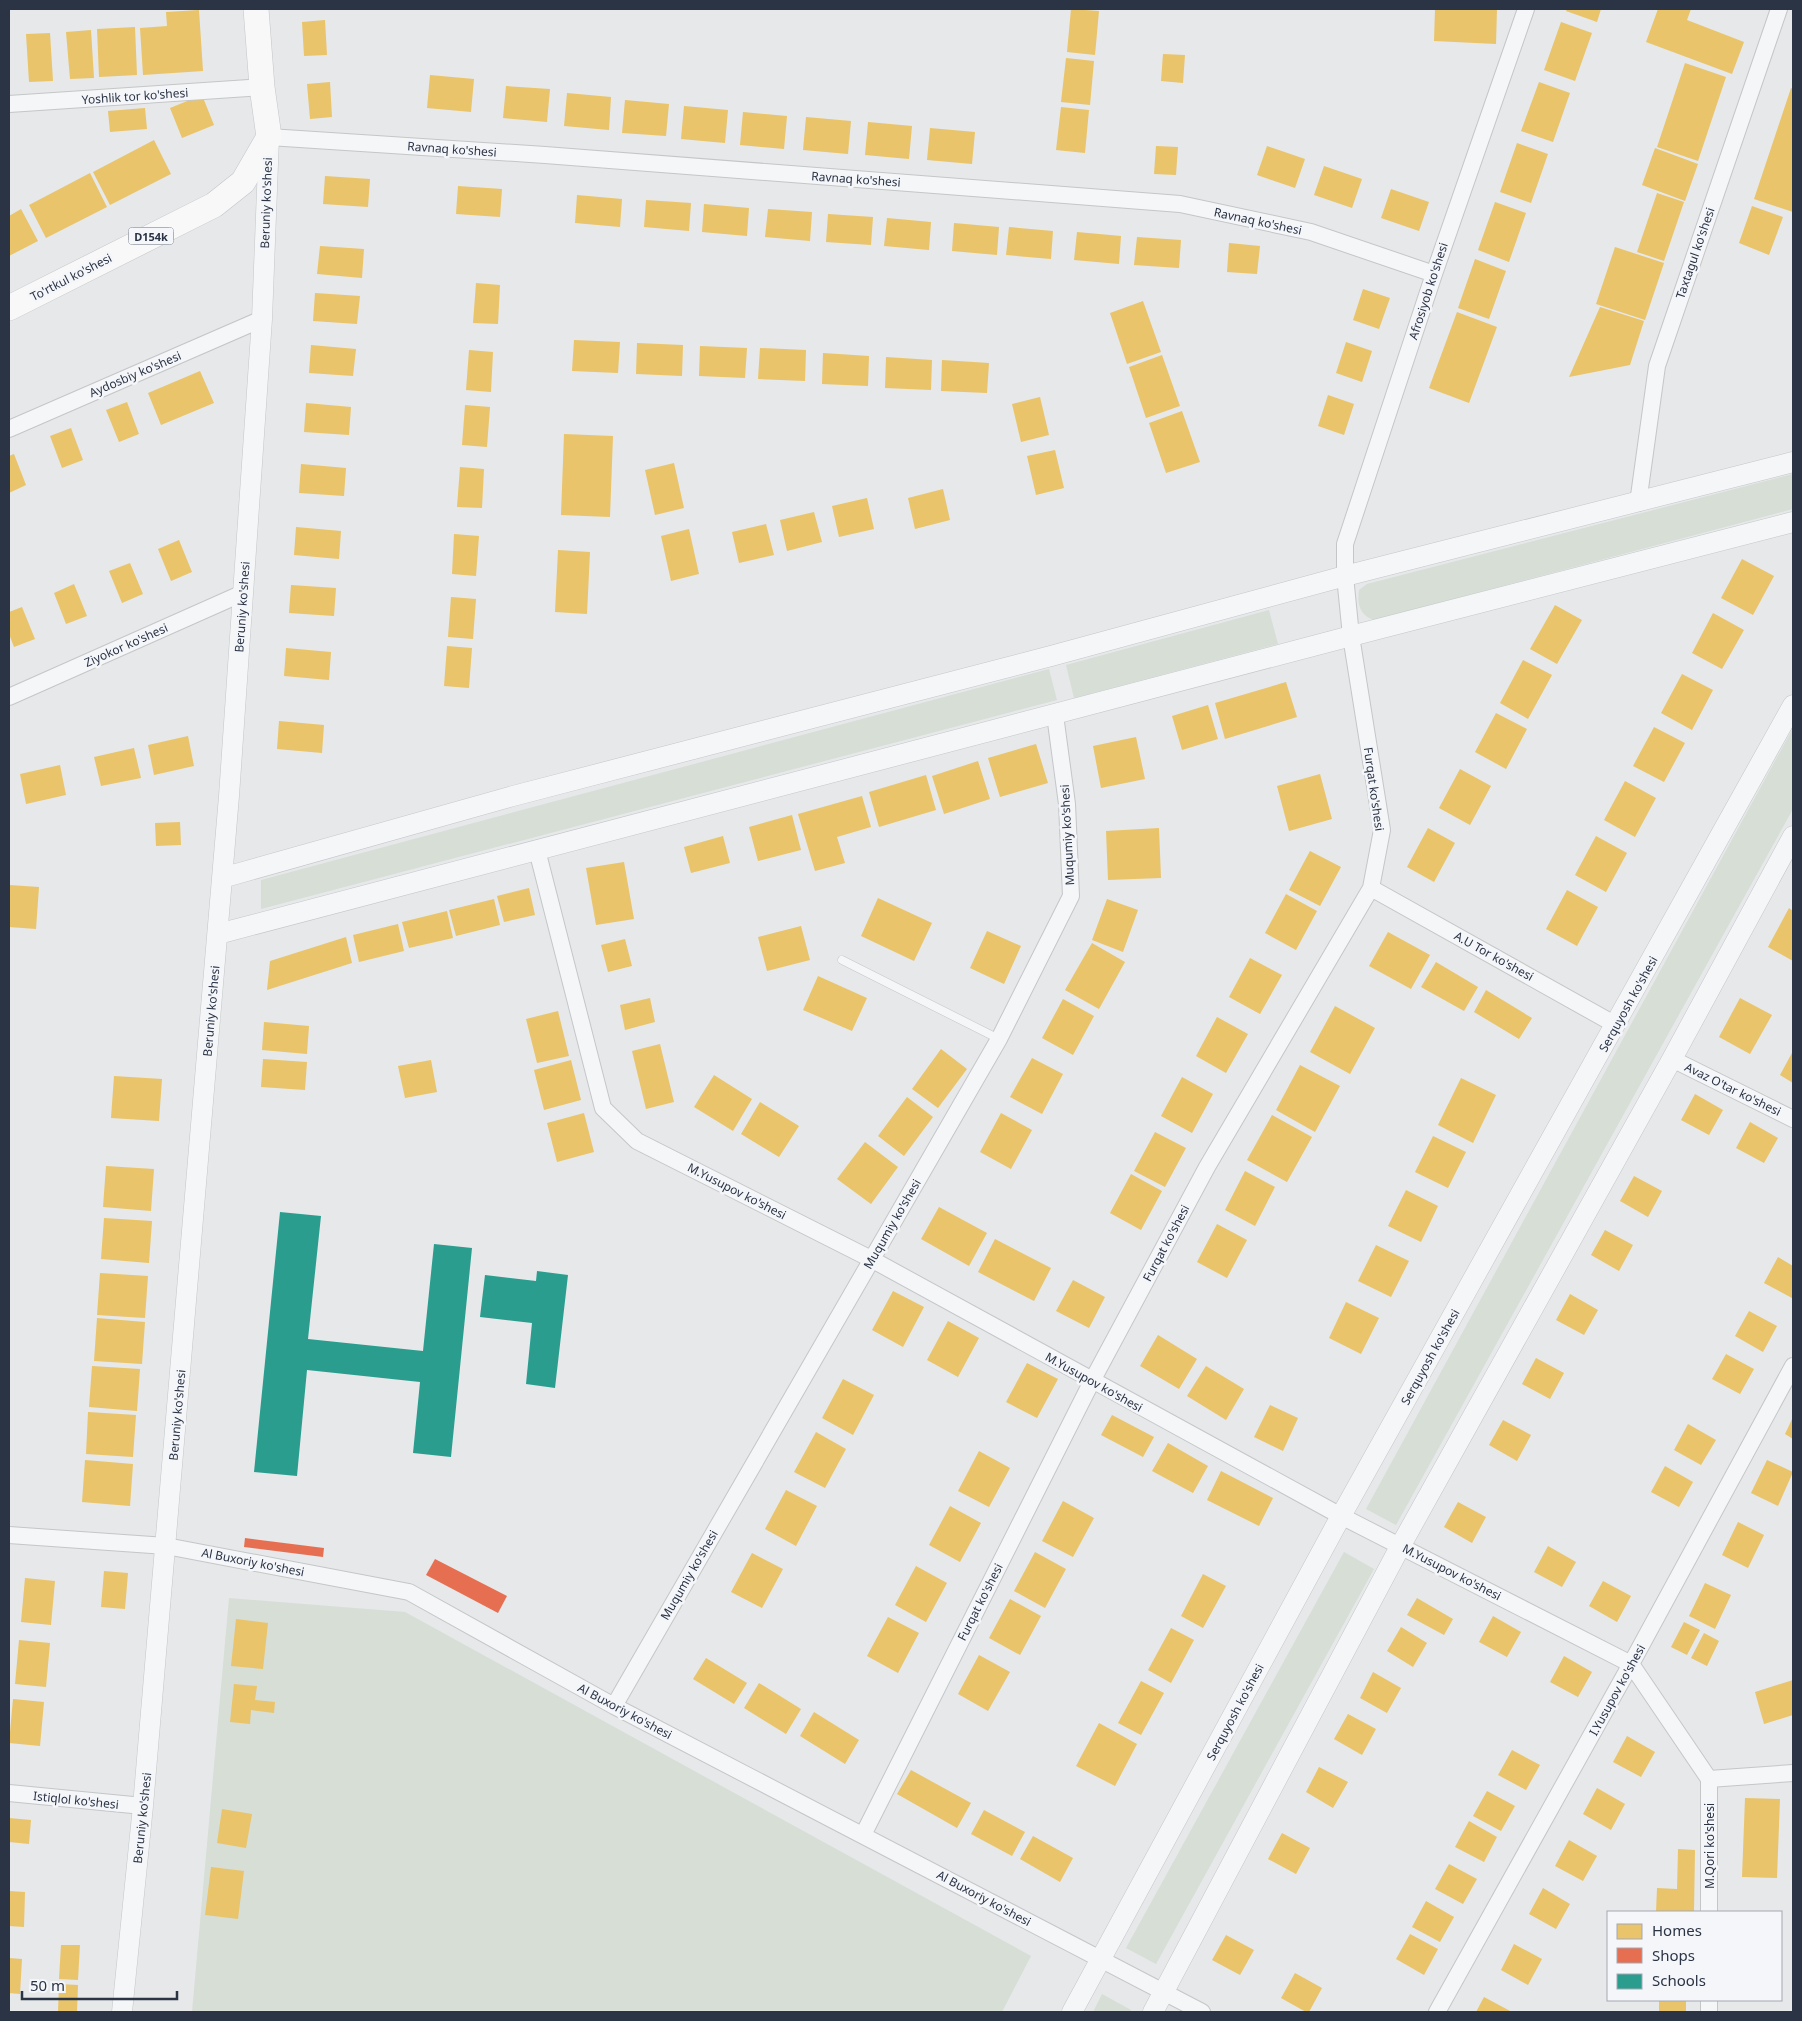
<svg xmlns="http://www.w3.org/2000/svg" width="1802" height="2021" font-family="'Noto Sans',sans-serif">
  <style>
    .green { fill: #d6ded6 }
    .homes { fill: #e9c46a }
    .shops { fill: #e76f51 }
    .schools { fill: #2a9d8f }
    .lines { fill: none; stroke-linecap: round; stroke-linejoin: round }
    .service-casing { stroke: #c4c6c8; stroke-width: 9 }
    .minor-casing { stroke: #c4c6c8; stroke-width: 18 }
    .tertiary-casing { stroke: #c4c6c8; stroke-width: 21 }
    .primary-casing { stroke: #c2c5c8; stroke-width: 26 }
    .service { stroke: #f5f6f7; stroke-width: 8 }
    .minor { stroke: #f5f6f7; stroke-width: 16 }
    .tertiary { stroke: #f5f6f7; stroke-width: 20 }
    .primary { stroke: #f8f8f8; stroke-width: 25 }
    .labels { text-anchor: middle; dominant-baseline: central; stroke-width: 5; stroke-linejoin: round; paint-order: stroke }
    .shield { fill: #f4f6f9; stroke: #676e7b; stroke-width: 1 }
    .shield-label { font-size: 11px; font-weight: bold; fill: #2b3445 }
    .street-label { font-size: 12px; fill: #2b3445; stroke: #f4f6f9 }
  </style>
  <rect width="100%" height="100%" fill="#e6e8ea"/>
  <path class="green" d="M1793,474V509L1374,620C1360,615 1357,605 1359,590L1367,584Z
    M1269,610L1278,644L1074,698L1066,665Z
    M1049,669L1057,700L261,909V880Z
    M1793,728V809L1396,1525L1366,1509Z
    M1344,1552L1374,1569L1156,1964L1126,1948Z
    M229,1598L405,1612L1031,1956L1002,2012H192Z
    M1102,1994L1131,2010L1130,2012H1093Z"/>
  <path class="homes" d="M1071,9L1099,11L1095,55L1067,52Z
    M1435,9H1497L1496,44L1434,41Z
    M1567,9H1601L1597,22L1566,11Z
    M1658,9H1691L1687,20L1744,42L1732,74L1646,42Z
    M199,10L203,71L143,75L140,28L167,26L166,12Z
    M325,20L327,55L304,56L302,22Z
    M1561,22L1592,33L1575,81L1544,70Z
    M135,27L137,75L99,77L97,29Z
    M91,30L94,78L70,79L66,32Z
    M50,33L53,81L29,82L26,34Z
    M1163,54L1185,55L1183,83L1161,81Z
    M1066,58L1094,61L1090,105L1061,102Z
    M1685,63L1726,77L1698,161L1657,147Z
    M430,75L474,79L471,112L427,108Z
    M330,82L332,117L310,119L307,84Z
    M1539,82L1570,93L1553,142L1521,131Z
    M506,86L550,89L547,122L503,118Z
    M1791,88L1793,89V212L1754,199Z
    M567,93L611,97L609,130L564,126Z
    M202,95L214,125L182,138L170,108Z
    M625,100L669,104L666,136L622,133Z
    M684,106L728,110L725,143L681,139Z
    M1061,107L1089,110L1085,153L1056,150Z
    M145,108L147,129L110,132L108,111Z
    M743,112L787,116L784,149L740,145Z
    M806,117L851,121L848,154L803,150Z
    M868,122L912,126L909,159L865,155Z
    M930,128L975,132L972,164L927,160Z
    M154,140L171,174L110,205L93,172Z
    M1517,143L1548,154L1531,203L1500,192Z
    M1156,146L1178,147L1176,175L1154,174Z
    M1267,146L1305,159L1295,188L1257,175Z
    M1655,148L1698,164L1685,201L1642,185Z
    M1324,166L1362,179L1352,208L1314,195Z
    M90,173L107,207L46,238L29,205Z
    M325,176L370,179L368,207L323,204Z
    M458,186L502,189L500,217L456,214Z
    M1391,189L1429,202L1419,231L1381,218Z
    M1657,193L1684,202L1664,261L1637,252Z
    M577,195L622,199L620,227L575,223Z
    M646,200L691,203L689,231L644,227Z
    M1495,202L1526,213L1509,262L1478,250Z
    M704,204L749,208L747,236L702,232Z
    M1752,206L1783,217L1769,255L1739,243Z
    M21,209L38,241L9,256V216Z
    M768,209L812,212L810,241L765,237Z
    M828,214L873,217L871,245L826,242Z
    M887,218L931,222L929,250L884,246Z
    M954,223L999,227L997,255L952,251Z
    M1009,227L1053,231L1051,259L1006,255Z
    M1077,232L1121,236L1119,264L1074,260Z
    M1137,237L1181,240L1179,268L1134,265Z
    M1229,243L1260,246L1257,274L1227,272Z
    M320,246L364,249L362,278L317,274Z
    M1615,247L1664,263L1645,320L1596,304Z
    M1475,259L1506,271L1489,319L1458,308Z
    M476,283L500,285L498,324L473,323Z
    M1363,289L1390,298L1379,329L1353,320Z
    M315,293L360,296L357,324L313,321Z
    M1143,301L1161,352L1127,364L1110,313Z
    M1600,307L1644,321L1630,365L1569,377Z
    M1457,312L1497,327L1469,403L1429,388Z
    M574,340L620,342L618,373L572,371Z
    M1346,342L1372,351L1362,382L1336,373Z
    M637,343L683,345L682,376L636,374Z
    M311,345L356,349L353,376L309,373Z
    M700,346L747,348L745,378L699,376Z
    M760,348L806,350L805,381L758,379Z
    M469,350L493,352L491,392L466,390Z
    M823,353L869,356L868,386L822,384Z
    M1162,355L1180,406L1146,418L1129,367Z
    M886,357L932,360L931,390L885,388Z
    M942,360L989,363L987,393L941,391Z
    M200,371L214,403L161,425L148,393Z
    M1328,395L1354,404L1344,435L1318,426Z
    M1040,397L1049,435L1021,442L1012,404Z
    M127,402L139,434L119,442L106,410Z
    M306,403L351,407L349,435L304,432Z
    M465,405L490,407L487,447L462,445Z
    M1182,411L1200,462L1166,473L1149,423Z
    M71,428L83,460L62,468L50,436Z
    M564,434L613,436L610,517L561,515Z
    M1055,450L1064,488L1036,495L1027,456Z
    M14,454L26,485L9,493V456Z
    M674,463L684,508L655,515L645,470Z
    M301,464L346,468L344,496L299,493Z
    M460,467L484,469L482,508L457,507Z
    M943,489L950,520L915,529L908,498Z
    M867,498L874,529L839,537L832,506Z
    M814,512L822,542L787,551L780,520Z
    M766,524L774,555L739,563L732,532Z
    M296,527L341,531L339,559L294,555Z
    M689,529L699,574L671,581L661,536Z
    M454,534L479,536L476,576L452,574Z
    M179,540L192,572L171,581L158,549Z
    M558,550L590,552L587,614L555,612Z
    M1742,559L1774,576L1753,615L1721,598Z
    M130,563L143,594L122,603L109,571Z
    M74,584L87,616L66,624L54,593Z
    M291,585L336,588L334,616L289,613Z
    M451,597L476,599L473,639L448,637Z
    M1555,605L1582,620L1557,664L1530,649Z
    M22,607L35,639L14,647L9,634V612Z
    M1713,613L1744,630L1722,669L1692,653Z
    M447,646L472,648L469,688L444,686Z
    M286,648L331,652L329,680L284,676Z
    M1523,660L1552,675L1528,719L1500,703Z
    M1682,674L1713,690L1692,730L1661,713Z
    M1286,682L1297,717L1225,739L1215,703Z
    M1208,705L1218,739L1182,750L1172,716Z
    M1496,713L1527,729L1506,769L1475,752Z
    M279,721L324,725L322,753L277,749Z
    M1654,727L1685,743L1664,782L1633,766Z
    M188,736L194,766L154,775L148,745Z
    M1136,737L1145,779L1101,788L1093,746Z
    M1036,744L1048,783L1000,797L988,758Z
    M134,748L141,778L101,786L94,757Z
    M978,761L990,799L944,814L932,776Z
    M60,765L66,795L26,804L20,774Z
    M1460,769L1491,786L1470,825L1439,808Z
    M1320,774L1332,819L1289,831L1277,786Z
    M926,775L936,810L879,827L869,792Z
    M1625,781L1656,798L1635,837L1604,820Z
    M862,796L871,827L837,837L845,863L815,871L798,814Z
    M792,815L801,850L758,861L749,827Z
    M180,822L181,845L156,846L155,823Z
    M1159,828L1161,878L1108,880L1106,831Z
    M1428,828L1455,843L1434,882L1407,867Z
    M723,836L730,863L691,873L684,847Z
    M1596,836L1627,853L1606,892L1575,875Z
    M1310,851L1341,867L1320,906L1289,890Z
    M624,862L634,919L596,925L586,868Z
    M9,885L39,887L36,929L9,927Z
    M529,888L535,915L504,922L497,896Z
    M1567,890L1598,907L1577,946L1546,929Z
    M1286,894L1317,911L1296,950L1265,933Z
    M878,898L932,923L914,961L861,936Z
    M494,899L500,925L456,936L449,910Z
    M1107,899L1138,910L1123,952L1092,940Z
    M1789,908L1793,911V961L1768,947Z
    M447,911L453,938L409,948L402,922Z
    M398,924L404,951L359,962L353,935Z
    M801,926L810,960L767,971L758,937Z
    M987,931L1021,946L1004,984L970,968Z
    M1388,932L1430,955L1411,989L1369,966Z
    M346,937L352,963L267,990L270,961Z
    M625,939L632,966L608,972L601,945Z
    M1092,943L1125,962L1099,1009L1065,990Z
    M1250,958L1282,975L1260,1014L1229,997Z
    M1436,962L1478,987L1464,1011L1421,987Z
    M818,976L867,998L852,1031L803,1010Z
    M1486,990L1532,1018L1519,1039L1474,1012Z
    M650,998L655,1022L625,1030L620,1005Z
    M1740,998L1772,1015L1750,1054L1719,1037Z
    M1063,999L1094,1016L1073,1055L1042,1038Z
    M1335,1006L1375,1028L1350,1074L1310,1052Z
    M558,1011L569,1056L537,1063L526,1019Z
    M1217,1017L1248,1034L1226,1073L1196,1056Z
    M264,1022L309,1026L307,1054L262,1050Z
    M660,1044L674,1102L646,1109L632,1051Z
    M941,1049L967,1069L938,1108L912,1089Z
    M1793,1051V1083L1780,1075Z
    M1032,1058L1063,1074L1042,1114L1010,1097Z
    M263,1059L307,1062L305,1090L261,1087Z
    M431,1060L437,1092L405,1098L398,1066Z
    M571,1060L581,1100L544,1110L534,1070Z
    M1300,1065L1340,1086L1315,1132L1276,1110Z
    M714,1075L752,1099L733,1131L694,1107Z
    M114,1076L162,1079L159,1121L111,1118Z
    M1182,1077L1213,1094L1192,1133L1161,1116Z
    M1461,1078L1496,1095L1473,1143L1438,1125Z
    M1695,1094L1723,1110L1709,1135L1681,1120Z
    M907,1097L933,1117L904,1156L878,1136Z
    M760,1102L799,1126L779,1157L741,1134Z
    M584,1113L594,1152L557,1162L547,1123Z
    M1001,1113L1032,1130L1011,1169L980,1152Z
    M1272,1115L1312,1137L1287,1182L1247,1160Z
    M1750,1122L1778,1138L1764,1163L1736,1148Z
    M1155,1132L1186,1148L1165,1187L1134,1171Z
    M1433,1136L1466,1152L1448,1188L1415,1172Z
    M865,1142L898,1167L871,1204L837,1179Z
    M106,1166L154,1169L151,1211L103,1207Z
    M1245,1171L1275,1187L1255,1226L1225,1210Z
    M1131,1174L1162,1191L1141,1230L1110,1213Z
    M1634,1176L1662,1191L1648,1217L1620,1201Z
    M1406,1190L1438,1206L1421,1242L1388,1226Z
    M939,1207L987,1233L969,1266L921,1239Z
    M104,1218L152,1221L149,1263L101,1259Z
    M1217,1224L1247,1240L1227,1278L1197,1262Z
    M1605,1230L1633,1245L1619,1271L1591,1255Z
    M995,1239L1051,1268L1034,1301L978,1272Z
    M1376,1245L1409,1261L1391,1297L1358,1281Z
    M1778,1257L1793,1266V1295L1792,1298L1764,1283Z
    M100,1273L148,1276L145,1318L97,1315Z
    M1073,1280L1105,1297L1089,1328L1056,1311Z
    M893,1291L924,1307L903,1347L872,1330Z
    M1570,1294L1598,1310L1584,1335L1556,1320Z
    M1346,1302L1379,1318L1361,1354L1329,1338Z
    M1749,1311L1777,1326L1763,1352L1735,1336Z
    M97,1318L145,1322L142,1364L94,1361Z
    M948,1321L979,1338L958,1377L927,1360Z
    M1158,1335L1197,1359L1179,1389L1140,1366Z
    M1726,1354L1754,1369L1740,1394L1712,1379Z
    M1536,1358L1564,1373L1550,1399L1522,1384Z
    M1027,1363L1058,1379L1037,1418L1006,1402Z
    M92,1366L140,1369L137,1411L89,1407Z
    M1206,1366L1244,1389L1226,1420L1187,1396Z
    M843,1379L874,1395L853,1435L822,1418Z
    M1270,1405L1298,1418L1283,1451L1254,1437Z
    M88,1412L136,1415L133,1457L86,1454Z
    M1112,1415L1154,1437L1143,1457L1101,1435Z
    M1793,1417V1439L1785,1434Z
    M1503,1420L1531,1435L1517,1461L1489,1445Z
    M1688,1424L1716,1440L1701,1465L1674,1450Z
    M816,1432L846,1449L825,1488L794,1472Z
    M1168,1443L1208,1466L1193,1493L1152,1471Z
    M979,1451L1010,1468L989,1507L958,1491Z
    M85,1460L133,1464L130,1506L82,1502Z
    M1767,1460L1793,1472L1778,1506L1751,1493Z
    M1665,1466L1693,1482L1679,1507L1651,1492Z
    M1221,1471L1273,1498L1259,1526L1207,1500Z
    M786,1490L817,1506L796,1546L765,1529Z
    M1063,1501L1094,1518L1073,1557L1042,1541Z
    M1458,1502L1486,1517L1472,1543L1444,1527Z
    M950,1506L981,1523L960,1562L929,1545Z
    M1738,1522L1764,1535L1748,1568L1722,1555Z
    M1548,1546L1576,1562L1562,1587L1534,1572Z
    M1035,1552L1066,1569L1045,1608L1014,1591Z
    M752,1553L783,1569L762,1608L731,1592Z
    M916,1566L947,1583L926,1622L895,1605Z
    M104,1571L128,1573L125,1609L101,1607Z
    M1203,1574L1226,1586L1203,1628L1181,1616Z
    M25,1578L55,1581L51,1625L21,1622Z
    M1603,1581L1631,1596L1617,1622L1589,1606Z
    M1705,1583L1731,1595L1715,1629L1689,1616Z
    M1417,1598L1453,1619L1444,1635L1407,1615Z
    M1010,1599L1041,1616L1020,1655L989,1638Z
    M1493,1616L1521,1632L1507,1657L1479,1642Z
    M888,1617L919,1633L898,1673L867,1656Z
    M236,1619L268,1623L263,1669L231,1666Z
    M1684,1622L1700,1630L1687,1655L1671,1647Z
    M1401,1627L1427,1643L1413,1667L1387,1651Z
    M1171,1628L1194,1640L1171,1683L1148,1670Z
    M1704,1633L1719,1641L1707,1666L1691,1658Z
    M19,1640L50,1643L46,1687L15,1684Z
    M979,1655L1010,1672L988,1711L958,1694Z
    M1564,1656L1592,1672L1578,1697L1550,1682Z
    M706,1658L747,1683L734,1704L693,1679Z
    M1373,1672L1401,1688L1387,1713L1360,1698Z
    M1793,1680V1715L1764,1724L1755,1692Z
    M1141,1681L1164,1693L1141,1735L1118,1723Z
    M759,1683L801,1709L786,1734L744,1708Z
    M234,1684L257,1686L255,1700L275,1702L274,1713L251,1710L250,1724L230,1722Z
    M13,1699L44,1702L40,1746L9,1743Z
    M814,1712L859,1740L845,1764L800,1736Z
    M1348,1714L1376,1729L1362,1755L1334,1739Z
    M1099,1723L1137,1744L1115,1786L1076,1766Z
    M1627,1736L1655,1752L1641,1777L1613,1762Z
    M1512,1750L1540,1765L1526,1790L1498,1775Z
    M1319,1767L1348,1782L1333,1808L1306,1792Z
    M911,1770L971,1803L957,1828L897,1794Z
    M1597,1788L1625,1804L1611,1830L1583,1814Z
    M1487,1791L1515,1806L1501,1831L1473,1816Z
    M1745,1798L1780,1799L1777,1878L1742,1877Z
    M222,1809L252,1814L246,1848L217,1843Z
    M984,1810L1025,1832L1012,1856L971,1834Z
    M9,1818L31,1820L29,1844L9,1842Z
    M1469,1821L1497,1837L1484,1862L1455,1847Z
    M1282,1833L1310,1848L1296,1874L1268,1859Z
    M1033,1836L1073,1858L1060,1882L1020,1859Z
    M1569,1840L1597,1856L1583,1881L1555,1866Z
    M1678,1849L1695,1850L1694,1912H1656L1657,1888L1677,1889Z
    M1449,1864L1477,1879L1463,1904L1435,1889Z
    M211,1867L244,1871L238,1919L205,1915Z
    M1543,1888L1570,1904L1556,1929L1529,1914Z
    M9,1891L25,1892L24,1927L9,1926Z
    M1426,1901L1454,1917L1440,1942L1412,1927Z
    M1410,1934L1438,1949L1424,1975L1396,1959Z
    M1226,1935L1254,1950L1240,1975L1212,1960Z
    M1514,1944L1542,1959L1528,1985L1501,1970Z
    M61,1945H80L78,1980L59,1979Z
    M9,1958L22,1959L20,1994L9,1993Z
    M1295,1973L1322,1988L1309,2012H1306L1281,1998Z
    M59,1984L78,1985L77,2012H58Z
    M1484,1997L1512,2012H1476Z
    M1659,2000H1686V2012H1659Z"/>
  <path class="shops" d="M245,1538L324,1548L323,1557L244,1547Z
    M435,1559L507,1596L498,1613L426,1575Z"/>
  <path class="schools" d="M280,1212L321,1216L308,1339L423,1351L434,1244L472,1248L451,1457L413,1453L420,1382L307,1370L297,1476L254,1472Z
    M537,1271L568,1275L555,1388L526,1384L532,1323L480,1317L485,1275L536,1281Z"/>
  <g class="lines">
    <g class="service-casing">
      <path id="service" d="M842,960L999,1039"/>
    </g>
    <g class="minor-casing">
      <path id="minor" d="M9,104L262,87
        M269,137L545,155L1180,204L1311,232L1434,274
        M9,429L262,319
        M1638,503L1657,366L1779,9
        M9,697L243,593
        M537,850L603,1108L637,1141L871,1259L1341,1516L1631,1664L1709,1779
        M1371,888L1616,1025
        M1672,1059L1793,1119
        M9,1535L166,1546L409,1592L614,1706L1202,2012
        M614,1706L999,1039L1071,896L1067,804L1055,715
        M1709,1779L1793,1773
        M9,1793L143,1806
        M863,1835L1092,1381L1207,1167L1371,888L1382,830L1351,636L1345,576V544L1434,274L1526,9
        M1709,1912V1779
        M1437,2012L1631,1664L1793,1366
        M1709,2012V2000"/>
    </g>
    <g class="tertiary-casing">
      <path id="tertiary" d="M222,878L513,796L1051,656L1345,576L1793,462
        M218,934L1351,636L1793,522
        M122,2012L143,1806L229,796L262,319L269,138
        M1072,2012L1341,1516L1793,705
        M1153,2012L1401,1545L1672,1059L1793,836"/>
    </g>
    <g class="primary-casing">
      <path id="primary" d="M9,308L214,205L243,182L269,137L262,87L256,9"/>
    </g>
    <use href="#service" class="service"/>
    <use href="#minor" class="minor"/>
    <use href="#tertiary" class="tertiary"/>
    <use href="#primary" class="primary"/>
  </g>
  <g class="labels">
    <rect class="shield" x="128.5" y="227.5" width="45" height="17" rx="4"/>
    <g class="shield-label">
      <text x="151" y="236">D154k</text>
    </g>
    <g class="street-label">
      <text transform="translate(135 96) rotate(-4)">Yoshlik tor ko'shesi</text>
      <text transform="translate(452 149) rotate(4)">Ravnaq ko'shesi</text>
      <text transform="translate(856 179) rotate(4)">Ravnaq ko'shesi</text>
      <text transform="translate(266 203) rotate(-88)">Beruniy ko'shesi</text>
      <text transform="translate(1258 221) rotate(12)">Ravnaq ko'shesi</text>
      <text transform="translate(1695 253) rotate(-71)">Taxtagul ko'shesi</text>
      <text transform="translate(71 277) rotate(-27)">To'rtkul ko'shesi</text>
      <text transform="translate(1428 291) rotate(-72)">Afrosiyob ko'shesi</text>
      <text transform="translate(135 374) rotate(-23)">Aydosbiy ko'shesi</text>
      <text transform="translate(242 607) rotate(-86)">Beruniy ko'shesi</text>
      <text transform="translate(126 645) rotate(-24)">Ziyokor ko'shesi</text>
      <text transform="translate(1374 789) rotate(82)">Furqat ko'shesi</text>
      <text transform="translate(1067 835) rotate(-93)">Muqumiy ko'shesi</text>
      <text transform="translate(1494 956) rotate(29)">A.U Tor ko'shesi</text>
      <text transform="translate(1628 1004) rotate(-61)">Serquyosh ko'shesi</text>
      <text transform="translate(211 1011) rotate(-85)">Beruniy ko'shesi</text>
      <text transform="translate(1733 1089) rotate(26)">Avaz O'tar ko'shesi</text>
      <text transform="translate(737 1191) rotate(27)">M.Yusupov ko'shesi</text>
      <text transform="translate(892 1224) rotate(-60)">Muqumiy ko'shesi</text>
      <text transform="translate(1166 1243) rotate(-62)">Furqat ko'shesi</text>
      <text transform="translate(1430 1357) rotate(-61)">Serquyosh ko'shesi</text>
      <text transform="translate(1094 1382) rotate(29)">M.Yusupov ko'shesi</text>
      <text transform="translate(177 1415) rotate(-85)">Beruniy ko'shesi</text>
      <text transform="translate(253 1562) rotate(11)">Al Buxoriy ko'shesi</text>
      <text transform="translate(1452 1572) rotate(27)">M.Yusupov ko'shesi</text>
      <text transform="translate(689 1575) rotate(-60)">Muqumiy ko'shesi</text>
      <text transform="translate(980 1602) rotate(-63)">Furqat ko'shesi</text>
      <text transform="translate(1617 1690) rotate(-61)">I.Yusupov ko'shesi</text>
      <text transform="translate(625 1711) rotate(28)">Al Buxoriy ko'shesi</text>
      <text transform="translate(1235 1712) rotate(-62)">Serquyosh ko'shesi</text>
      <text transform="translate(76 1800) rotate(6)">Istiqlol ko'shesi</text>
      <text transform="translate(142 1818) rotate(-84)">Beruniy ko'shesi</text>
      <text transform="translate(1709 1846) rotate(-90)">M.Qori ko'shesi</text>
      <text transform="translate(984 1898) rotate(28)">Al Buxoriy ko'shesi</text>
    </g>
  </g>
  <rect width="1802" height="2021" fill="none" stroke="#2b3445" stroke-width="20"/>
  <rect x="1607" y="1911" width="175" height="90" fill="#f4f6f9" stroke="#a4a8b1"/>
  <rect x="1617" y="1924" width="25" height="15" fill="#e9c46a" stroke="#a4a8b1"/>
  <text x="1652" y="1936" font-size="15" fill="#2b3445">Homes</text>
  <rect x="1617" y="1948" width="25" height="15" fill="#e76f51" stroke="#a4a8b1"/>
  <text x="1652" y="1961" font-size="15" fill="#2b3445">Shops</text>
  <rect x="1617" y="1974" width="25" height="15" fill="#2a9d8f" stroke="#a4a8b1"/>
  <text x="1652" y="1986" font-size="15" fill="#2b3445">Schools</text>
  <path d="M22 1991v8h155v-8" fill="none" stroke="#2b3445" stroke-width="2.5"/>
  <text x="30" y="1991" font-size="15" fill="#2b3445" stroke="#f4f6f9" stroke-width="4" paint-order="stroke">50 m</text>
</svg>
